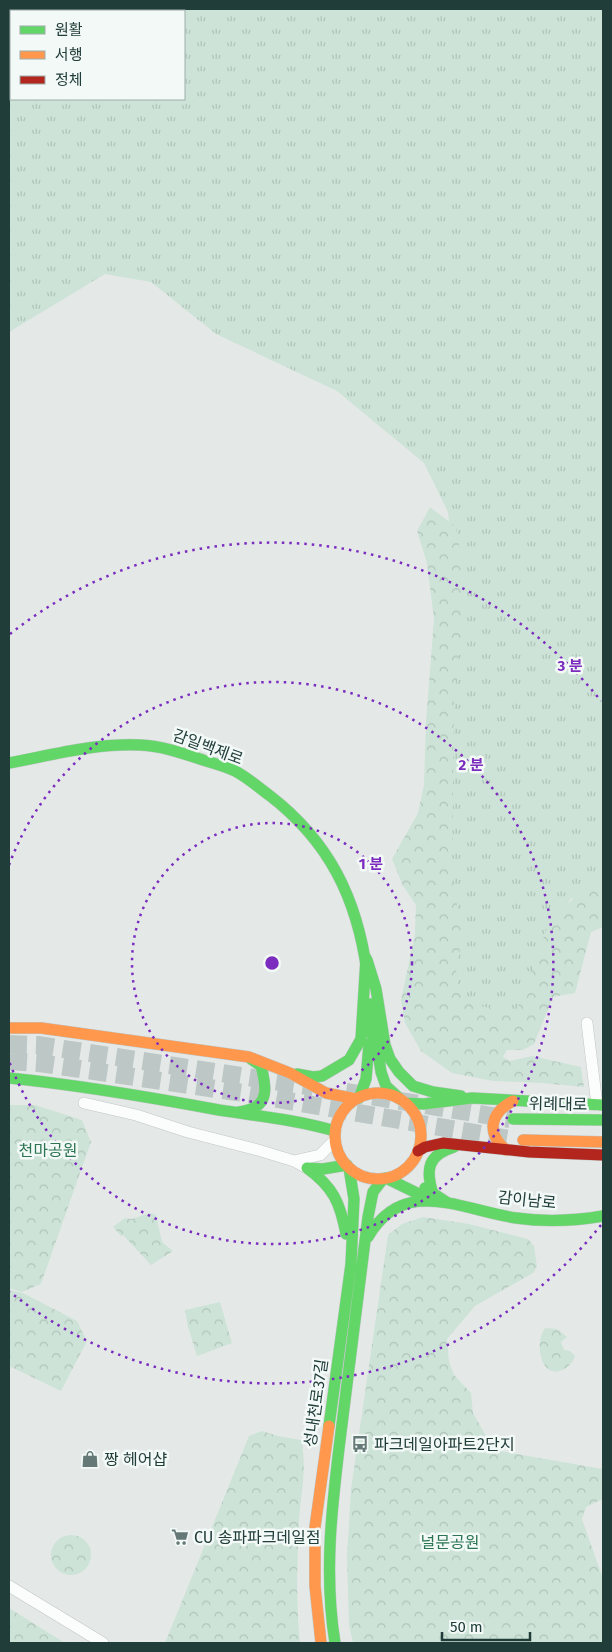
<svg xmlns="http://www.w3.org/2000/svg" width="612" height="1652" font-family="'Fira Sans','Noto Sans KR',sans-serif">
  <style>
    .grass { fill: url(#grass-tufts); fill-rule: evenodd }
    .forest { fill: url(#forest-crowns) }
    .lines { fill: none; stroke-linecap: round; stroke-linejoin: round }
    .primary-tunnel { stroke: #bdc7c5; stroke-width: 18; stroke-dasharray: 18 9; stroke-linecap: butt }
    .street-casing { stroke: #c1c6c5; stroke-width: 12 }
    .fast-casing { stroke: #c0c7c5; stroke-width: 12 }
    .slow-casing { stroke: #c0c7c5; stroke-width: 12 }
    .jam-casing { stroke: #c0c7c5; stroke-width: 12 }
    .street { stroke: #fbfcfc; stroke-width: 11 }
    .fast { stroke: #63d668; stroke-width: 11 }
    .slow { stroke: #ff974d; stroke-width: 11 }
    .jam { stroke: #b3261e; stroke-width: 11 }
    .ring { fill: none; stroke: #7b2cbf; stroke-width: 2.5; stroke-dasharray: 2.5 5 }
    .labels { text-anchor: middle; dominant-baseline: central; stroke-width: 5; stroke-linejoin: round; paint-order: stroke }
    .street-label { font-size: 16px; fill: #213d3a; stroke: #f2f9f6 }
    .park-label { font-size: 16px; fill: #2b7553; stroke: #f2f9f6 }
    .poi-label { font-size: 16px; fill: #213d3a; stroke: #f2f9f6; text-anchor: start }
    .centre { fill: #7b2cbf; stroke: #f2f9f6; stroke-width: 2.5 }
    .ring-label { font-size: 15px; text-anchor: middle; font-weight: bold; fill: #7b2cbf; stroke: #f2f9f6; stroke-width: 5; stroke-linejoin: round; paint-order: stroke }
  </style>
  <defs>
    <pattern id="grass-tufts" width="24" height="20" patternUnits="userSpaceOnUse" patternTransform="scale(1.25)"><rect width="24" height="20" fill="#cde3d7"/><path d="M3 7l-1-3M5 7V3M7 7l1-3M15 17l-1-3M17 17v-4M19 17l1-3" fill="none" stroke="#b0c4b9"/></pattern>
    <pattern id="forest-crowns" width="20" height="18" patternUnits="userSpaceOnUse" patternTransform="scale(1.25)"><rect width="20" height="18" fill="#cde3d7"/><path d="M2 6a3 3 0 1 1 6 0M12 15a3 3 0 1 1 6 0" fill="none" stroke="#b0c4b9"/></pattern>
  </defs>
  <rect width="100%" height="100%" fill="#e4e9e8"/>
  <path class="grass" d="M9,9H603V893L570,899L528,1030L448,994L436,838L457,606L448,512L424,463L337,391L216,334L151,282L105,274L9,332ZM11,11H184V99H11Z"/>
  <path class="forest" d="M430,507L456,527L464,576L463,614L454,697L452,877L462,937L456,973L459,991L480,1006L515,1013L525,990L548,925L590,881L603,880V927L591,932L575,993L553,997L534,1044L523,1050H507L503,1057L510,1061L532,1056L581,1067L584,1087L542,1083L493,1081L452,1073L421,1051L405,1023L401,1000L415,934L416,905L403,886L392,859L418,813L424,785L426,721L434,619L427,563L417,531Z
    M9,1105H35L82,1120L91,1142L41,1284L22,1292L9,1288Z
    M150,1213L156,1215L162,1242L173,1251L151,1265L123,1235L121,1236L113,1227L125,1218L131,1219Z
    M423,1217L469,1224L528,1239L534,1246L537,1267L533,1273L475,1306L447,1339L449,1362L454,1375L471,1393L473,1413L494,1450L603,1469V1499L586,1507L582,1519L603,1579V1643H353L349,1625L347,1558L351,1489L388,1235L402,1224Z
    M9,1290L23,1293L77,1321L87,1341L61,1391L9,1366Z
    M220,1302L232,1343L197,1356L188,1327L185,1310Z
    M545,1328L557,1329L567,1337L561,1342L564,1350L570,1351L575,1356C573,1362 571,1364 566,1368C542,1384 533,1344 545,1328Z
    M262,1431L278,1436L301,1440C308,1468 300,1496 299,1524C297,1562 296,1606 300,1643H165L249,1436Z
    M51 1555a20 20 0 1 1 40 0a20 20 0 1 1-40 0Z
    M9,1608L65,1643H9Z"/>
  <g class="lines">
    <path class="primary-tunnel" d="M9,1044L38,1045L313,1087
      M9,1061L39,1063L243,1093L515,1140
      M346,1092L510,1119"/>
    <g class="street-casing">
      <path id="street" d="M587,1023L597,1105
        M84,1103L136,1115L188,1132L258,1150L294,1161L307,1168
        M294,1161L320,1155L335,1140
        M9,1586L103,1643"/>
    </g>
    <g class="fast-casing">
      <path id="fast" d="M9,763C52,755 96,743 140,745C162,746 182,753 203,760C213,763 225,766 235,771C247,777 258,787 269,795C329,841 357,898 367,972
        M367,960L376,989L385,1045L390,1059L399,1072L413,1086L433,1092L461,1096
        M370,1004L372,1035L377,1046L381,1072L386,1086L400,1099
        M297,1074L313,1077L322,1076L349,1060L361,1039L366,958
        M9,1078C80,1085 149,1097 219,1110C258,1116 297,1120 335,1131
        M359,1098L366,1079L369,1044
        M406,1103L424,1104L472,1098L603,1105
        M239,1112C244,1111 251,1110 255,1107C270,1099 264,1079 261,1066L251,1059
        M513,1119L603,1120
        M307,1168C333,1187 340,1202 346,1234
        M307,1168L323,1169L347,1165
        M386,1178L431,1200
        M425,1188L448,1203
        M433,1194C425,1169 428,1155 454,1147
        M368,1237C404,1175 461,1210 516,1218C545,1222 574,1221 603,1216
        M329,1426L351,1264L354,1199L349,1168
        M335,1643C323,1569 333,1497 342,1424C351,1355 359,1286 368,1217L373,1192L383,1179"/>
    </g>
    <g class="slow-casing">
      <path id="slow" d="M9,1028H41L249,1057L290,1073L326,1093L356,1099
        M335 1136a43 43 0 1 1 86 0a43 43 0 1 1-86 0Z
        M523,1140L603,1142
        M506,1150C486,1133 490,1113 513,1101
        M321,1643L315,1586V1527L329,1426"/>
    </g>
    <g class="jam-casing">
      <path id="jam" d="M418,1151L425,1147L443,1143L529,1152L603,1155"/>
    </g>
    <use href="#street" class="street"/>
    <use href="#fast" class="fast"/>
    <use href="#slow" class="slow"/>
    <use href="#jam" class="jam"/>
  </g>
  <g class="ring">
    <circle cx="272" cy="963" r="140"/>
    <path d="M9 865A281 281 0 1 1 9 1061"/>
    <path d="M601 1225A421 421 0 0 1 10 1292M10 634A421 421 0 0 1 601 701"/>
  </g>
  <defs>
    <g id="bus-bare" transform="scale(1.35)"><path d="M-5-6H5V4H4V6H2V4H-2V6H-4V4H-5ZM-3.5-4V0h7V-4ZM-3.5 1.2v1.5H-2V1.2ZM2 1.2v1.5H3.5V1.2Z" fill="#657977" stroke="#f2f9f6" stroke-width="2.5" paint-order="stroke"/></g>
    <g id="shop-bare" transform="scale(1.35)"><path d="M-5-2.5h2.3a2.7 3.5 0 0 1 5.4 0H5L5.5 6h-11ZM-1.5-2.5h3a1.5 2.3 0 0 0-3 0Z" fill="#657977" stroke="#f2f9f6" stroke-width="2.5" paint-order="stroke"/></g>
    <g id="supermarket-bare" transform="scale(1.35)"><path d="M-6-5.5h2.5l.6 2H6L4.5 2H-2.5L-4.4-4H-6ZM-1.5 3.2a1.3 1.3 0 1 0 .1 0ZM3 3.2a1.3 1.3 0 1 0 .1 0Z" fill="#657977" stroke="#f2f9f6" stroke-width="2.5" paint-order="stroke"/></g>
  </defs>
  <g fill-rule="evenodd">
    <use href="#bus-bare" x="360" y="1444"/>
    <use href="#shop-bare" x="90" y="1459"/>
    <use href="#supermarket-bare" x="180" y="1537"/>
  </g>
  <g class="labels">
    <g class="street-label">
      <text transform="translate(208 747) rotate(20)">감일백제로</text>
      <text transform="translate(558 1104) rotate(1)">위례대로</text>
      <text transform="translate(527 1200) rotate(6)">감이남로</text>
      <text transform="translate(316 1403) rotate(-82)">성내천로37길</text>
    </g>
    <g class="park-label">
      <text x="48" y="1150">천마공원</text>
      <text x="450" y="1542">널문공원</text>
    </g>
    <g class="poi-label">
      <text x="374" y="1444">파크데일아파트2단지</text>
      <text x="104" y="1459">짱 헤어샵</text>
      <text x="194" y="1537">CU 송파파크데일점</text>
    </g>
  </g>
  <circle cx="272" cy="963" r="8" class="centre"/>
  <g class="ring-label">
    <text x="570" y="671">3 분</text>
    <text x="471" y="770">2 분</text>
    <text x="371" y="869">1 분</text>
  </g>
  <rect width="612" height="1652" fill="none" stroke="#213d3a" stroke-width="20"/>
  <rect x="10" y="10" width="175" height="90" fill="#f2f9f6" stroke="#9eaeab"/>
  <rect x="20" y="26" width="25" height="8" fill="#63d668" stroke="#9eaeab"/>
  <text x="55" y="35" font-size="15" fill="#213d3a">원활</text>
  <rect x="20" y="51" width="25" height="8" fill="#ff974d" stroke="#9eaeab"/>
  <text x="55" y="60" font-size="15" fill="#213d3a">서행</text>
  <rect x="20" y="76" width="25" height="8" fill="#b3261e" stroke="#9eaeab"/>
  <text x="55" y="85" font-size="15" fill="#213d3a">정체</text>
  <path d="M442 1632v8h88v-8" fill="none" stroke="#213d3a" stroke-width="2.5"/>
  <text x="450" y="1632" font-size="15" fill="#213d3a" stroke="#f2f9f6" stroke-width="4" paint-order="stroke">50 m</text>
</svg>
